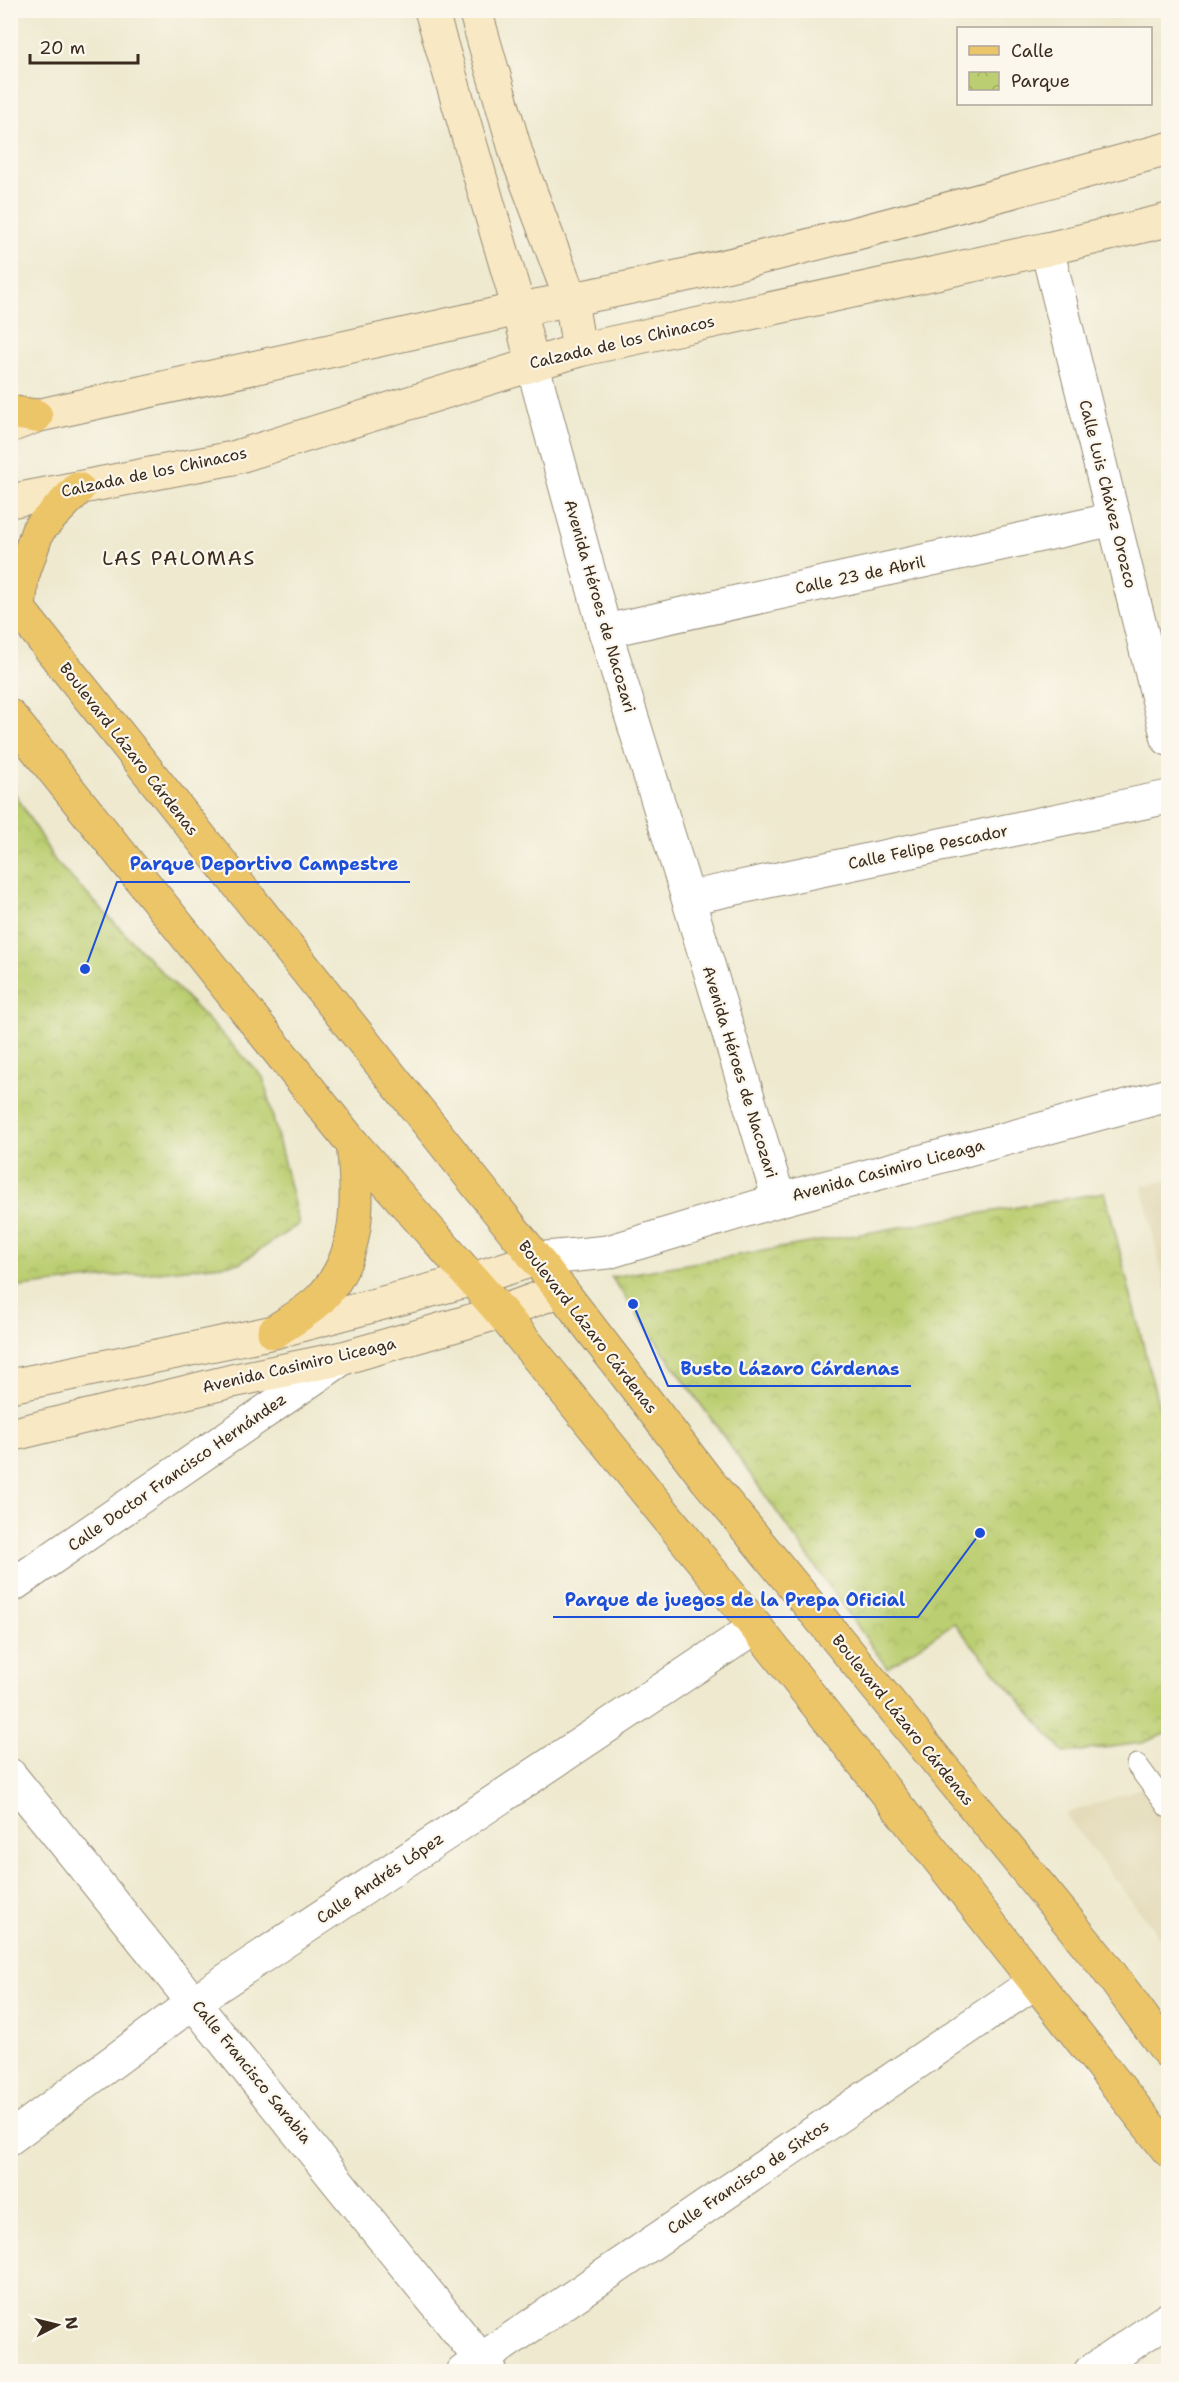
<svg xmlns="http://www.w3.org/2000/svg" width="1179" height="2382" font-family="'Shantell Sans',sans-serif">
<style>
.built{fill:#e4dbba}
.park{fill:url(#park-crowns);stroke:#7b7c48;stroke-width:1.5}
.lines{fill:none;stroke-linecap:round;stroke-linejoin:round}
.service-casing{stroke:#948a76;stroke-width:23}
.minor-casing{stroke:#948a76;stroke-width:35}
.tertiary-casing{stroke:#948a76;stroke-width:35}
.secondary-casing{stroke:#948a76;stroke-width:35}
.primary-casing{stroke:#948a76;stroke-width:35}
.service{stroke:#fff;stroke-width:21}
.minor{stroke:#fff;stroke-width:33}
.tertiary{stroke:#fff;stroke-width:33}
.secondary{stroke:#f8e8c3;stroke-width:33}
.primary{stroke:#edc569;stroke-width:33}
.labels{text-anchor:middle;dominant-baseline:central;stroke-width:4.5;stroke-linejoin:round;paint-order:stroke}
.street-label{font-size:16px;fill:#3b2a1e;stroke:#fbf7ec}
.quarter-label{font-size:20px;letter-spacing:1.5px;fill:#3b2a1e;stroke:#fbf7ec}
.leader{fill:none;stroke:#1d4ed8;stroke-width:2}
.callout-dot{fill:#1d4ed8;stroke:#fbf7ec;stroke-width:2}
.callout-label{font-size:18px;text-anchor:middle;font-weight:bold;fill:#1d4ed8;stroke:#fbf7ec;stroke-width:4.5;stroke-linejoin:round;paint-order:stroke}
</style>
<defs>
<pattern id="park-crowns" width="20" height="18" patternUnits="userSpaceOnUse" patternTransform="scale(1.5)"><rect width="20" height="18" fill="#bbce71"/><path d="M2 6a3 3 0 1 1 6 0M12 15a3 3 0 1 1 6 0" fill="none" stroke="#a2b161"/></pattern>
</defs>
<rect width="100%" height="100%" fill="#fbf7ec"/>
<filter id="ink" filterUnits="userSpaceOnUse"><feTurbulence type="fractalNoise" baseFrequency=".0167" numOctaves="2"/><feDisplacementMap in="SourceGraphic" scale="12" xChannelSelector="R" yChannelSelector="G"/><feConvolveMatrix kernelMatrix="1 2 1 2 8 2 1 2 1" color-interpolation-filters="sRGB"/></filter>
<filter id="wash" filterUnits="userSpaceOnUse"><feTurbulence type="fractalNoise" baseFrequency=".008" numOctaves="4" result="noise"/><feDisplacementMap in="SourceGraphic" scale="24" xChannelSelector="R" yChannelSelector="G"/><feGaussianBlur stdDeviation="1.35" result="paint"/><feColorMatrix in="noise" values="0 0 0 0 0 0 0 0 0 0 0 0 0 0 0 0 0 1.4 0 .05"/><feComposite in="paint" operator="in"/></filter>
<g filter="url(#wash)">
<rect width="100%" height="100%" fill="#eee9cf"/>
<g class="built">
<polygon points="1168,1180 1168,1300 1142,1186"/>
<polygon points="1168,1779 1168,1949 1065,1814"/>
</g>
<g class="park">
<polygon points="10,785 55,861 263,1077 299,1224 240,1263 11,1288"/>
<polygon points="1105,1192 1168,1444 1168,1733 1142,1743 1064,1753 954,1623 887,1668 611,1277"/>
</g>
</g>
<g filter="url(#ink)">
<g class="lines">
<g class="service-casing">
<polyline id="service" points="1137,1765 1168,1807"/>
</g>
<g class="minor-casing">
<g id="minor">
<polyline points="1047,249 1168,739"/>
<polyline points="532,363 605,631 688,898 779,1200"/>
<polyline points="605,631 1114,519"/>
<polyline points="688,898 1168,797"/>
<polyline points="536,1259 608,1252 779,1200 1168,1095"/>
<polyline points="10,1587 343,1358"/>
<polyline points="10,2138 195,2001 756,1627"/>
<polyline points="463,2372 1035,1982"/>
<polyline points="1090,2372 1168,2319"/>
</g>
</g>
<g class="tertiary-casing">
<polyline id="tertiary" points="10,1775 491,2372"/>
</g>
<g class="secondary-casing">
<g id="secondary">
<polyline points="431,10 519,309 532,363"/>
<polyline points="475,10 517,156 571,300 579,350"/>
<path d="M10,426L36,416L519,309C739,270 953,207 1168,149"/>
<polyline points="10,501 233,458 579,350 1047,249 1168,220"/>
<polyline points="10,1386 274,1332 473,1279 536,1259"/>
<polyline points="10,1435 232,1381 343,1358 501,1312 561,1290"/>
</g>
</g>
<g class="primary-casing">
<g id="primary">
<polyline points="10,412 36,416"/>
<polyline points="10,598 561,1290 707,1480 1104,1965 1168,2052"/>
<polyline points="19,609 22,577 38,530 78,489"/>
<polyline points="10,716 353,1144 501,1312 756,1627 1168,2150"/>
<path d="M274,1332C288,1322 307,1312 319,1300C361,1259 359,1198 353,1144"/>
</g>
</g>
<use href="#service" class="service"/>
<use href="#minor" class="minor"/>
<use href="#tertiary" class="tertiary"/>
<use href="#secondary" class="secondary"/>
<use href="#primary" class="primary"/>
</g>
</g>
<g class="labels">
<g class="street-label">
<text transform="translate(622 342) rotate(-13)">Calzada de los Chinacos</text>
<text transform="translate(154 472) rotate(-12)">Calzada de los Chinacos</text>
<text transform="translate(1108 494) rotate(76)">Calle Luis Chávez Orozco</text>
<text transform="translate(860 575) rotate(-12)">Calle 23 de Abril</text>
<text transform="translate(600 606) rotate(74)">Avenida Héroes de Nacozari</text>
<text transform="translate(129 749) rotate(52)">Boulevard Lázaro Cárdenas</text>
<text transform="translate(928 847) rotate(-12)">Calle Felipe Pescador</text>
<text transform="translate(740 1072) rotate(73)">Avenida Héroes de Nacozari</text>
<text transform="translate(888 1170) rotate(-15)">Avenida Casimiro Liceaga</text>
<text transform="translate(588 1327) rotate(52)">Boulevard Lázaro Cárdenas</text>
<text transform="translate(299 1365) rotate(-13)">Avenida Casimiro Liceaga</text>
<text transform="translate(177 1472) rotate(-35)">Calle Doctor Francisco Hernández</text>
<text transform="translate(903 1720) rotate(51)">Boulevard Lázaro Cárdenas</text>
<text transform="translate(380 1878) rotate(-34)">Calle Andrés López</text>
<text transform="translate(252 2072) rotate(51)">Calle Francisco Sarabia</text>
<text transform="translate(748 2177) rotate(-34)">Calle Francisco de Sixtos</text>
</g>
<g class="quarter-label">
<text x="179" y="558">LAS PALOMAS</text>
</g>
</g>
<path class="leader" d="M85 969L117 882H410M633 1304L668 1386H911M980 1533L918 1617H553"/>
<g class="callout-dot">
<circle cx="85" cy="969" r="6"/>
<circle cx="633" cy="1304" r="6"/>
<circle cx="980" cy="1533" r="6"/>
</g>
<g class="callout-label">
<text x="264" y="870">Parque Deportivo Campestre</text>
<text x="790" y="1375">Busto Lázaro Cárdenas</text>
<text x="735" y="1606">Parque de juegos de la Prepa Oficial</text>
</g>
<rect width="1179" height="2382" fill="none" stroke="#fbf7ec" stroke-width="36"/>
<rect x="957" y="27" width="195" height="78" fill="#fbf7ec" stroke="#aea59a" stroke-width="1.5"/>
<rect x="969" y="46" width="30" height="9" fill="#edc569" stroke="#aea59a" stroke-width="1.5"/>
<text x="1011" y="57" font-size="18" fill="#3b2a1e">Calle</text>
<rect x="969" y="72" width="30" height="18" fill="url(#park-crowns)" stroke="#aea59a" stroke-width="1.5"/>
<text x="1011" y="87" font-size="18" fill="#3b2a1e">Parque</text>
<g transform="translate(57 2325) rotate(83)" stroke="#fbf7ec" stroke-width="4.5" paint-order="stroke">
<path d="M0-4.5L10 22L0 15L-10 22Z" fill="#3b2a1e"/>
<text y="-9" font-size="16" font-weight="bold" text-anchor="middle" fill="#3b2a1e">N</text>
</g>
<path d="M30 54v9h108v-9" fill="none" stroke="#3b2a1e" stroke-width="3"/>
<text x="39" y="54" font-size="18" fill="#3b2a1e" stroke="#fbf7ec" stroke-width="4.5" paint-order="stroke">20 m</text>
</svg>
